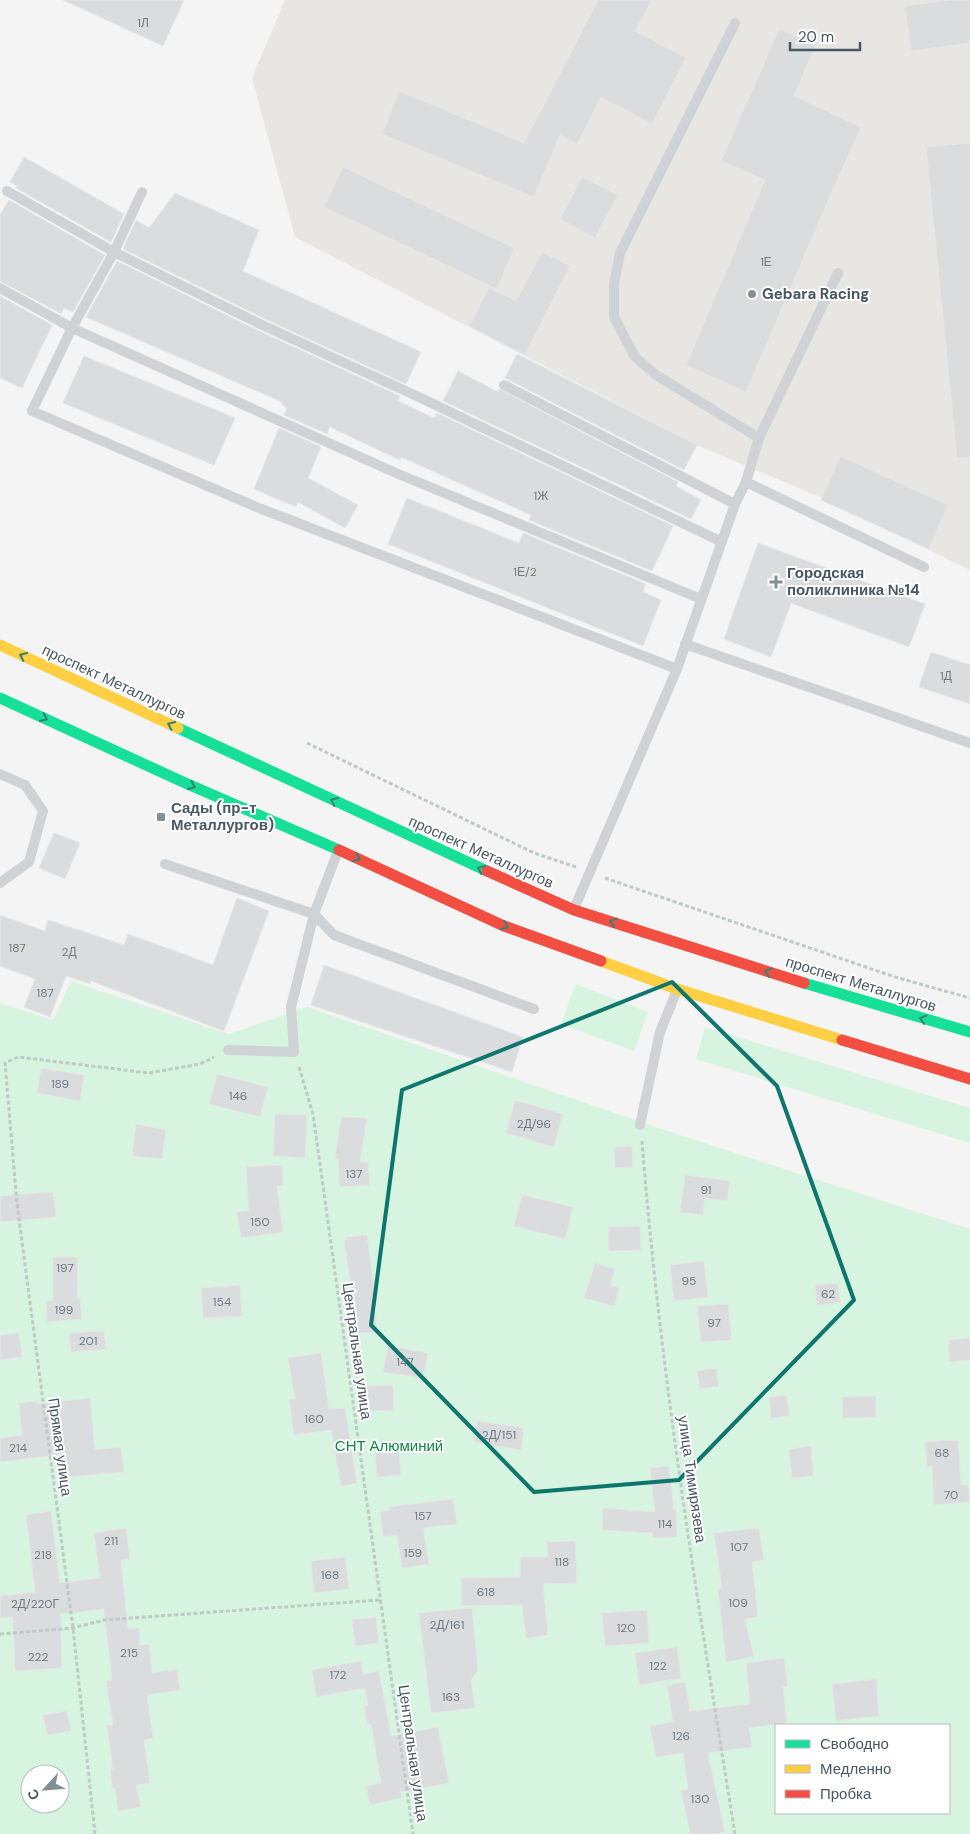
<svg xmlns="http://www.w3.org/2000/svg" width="970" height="1834" font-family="'DM Sans',sans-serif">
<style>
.commercial{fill:#e8e6e3}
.green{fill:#d7f4e1;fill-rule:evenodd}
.building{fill:#dbdcde;stroke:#e5e6e6}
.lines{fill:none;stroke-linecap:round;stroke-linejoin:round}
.path{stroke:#bdcac5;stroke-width:3;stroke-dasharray:4 2.5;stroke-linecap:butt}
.lane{stroke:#cfd3d5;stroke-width:10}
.fast{stroke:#16e098;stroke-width:11}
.slow{stroke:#ffcf43;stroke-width:11}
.jam{stroke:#f24e42;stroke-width:11}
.oneway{stroke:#398072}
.marked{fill:none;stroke:#0f766e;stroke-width:4;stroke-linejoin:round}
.poi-dot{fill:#848e95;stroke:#fff;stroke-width:2}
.labels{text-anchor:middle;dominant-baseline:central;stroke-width:4;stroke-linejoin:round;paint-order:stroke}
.number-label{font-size:12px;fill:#6e7a82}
.poi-label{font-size:15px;font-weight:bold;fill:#485762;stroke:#fff;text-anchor:start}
.street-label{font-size:15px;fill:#485762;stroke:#fff}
.park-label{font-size:15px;fill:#118647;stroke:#fff}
</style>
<rect width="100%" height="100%" fill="#f4f4f4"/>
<polygon class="commercial" points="285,0 970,0 970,570 815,495 697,445 295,237 252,78"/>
<g class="green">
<path d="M71,981L229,1034L307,1007L664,1130L970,1229V1834H0V1003L53,1020ZM776,1725H949V1813H776ZM30,1774H60V1804H30Z"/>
<polygon points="576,984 648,1012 634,1051 561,1024"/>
<polygon points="705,1027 970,1108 970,1143 696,1059"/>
</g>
<g class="building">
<polygon points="63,0 184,0 163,46"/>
<polygon points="598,0 652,0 635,31 686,58 652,124 601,97 577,144 560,135 534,197 382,134 399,91 524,143"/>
<polygon points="949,0 970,0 970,43 911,51 905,6"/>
<polygon points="779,29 816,45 794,96 861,127 831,194 746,392 686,365 765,180 721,161"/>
<polygon points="970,143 970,458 957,458 926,147"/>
<polygon points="24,157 124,214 111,242 16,188 17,186 10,182"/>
<polygon points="343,167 514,248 497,289 324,207"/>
<polygon points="582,177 618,195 595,238 560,219"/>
<polygon points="175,193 259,230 243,271 421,352 406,384 263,318 123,249 136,220 149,228"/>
<polygon points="9,200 105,255 73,312 64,308 61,314 58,312 0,281 0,215"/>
<polygon points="542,252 570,266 525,355 469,326 489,288 516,301"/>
<polygon points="117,261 257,330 400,396 398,401 434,418 437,413 673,526 652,571 529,520 531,515 401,457 400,460 330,427 327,434 284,415 287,408 281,404 282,402 86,317"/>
<polygon points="0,296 52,325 22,388 0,378"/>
<polygon points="517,354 697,445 684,470 505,378"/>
<polygon points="84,356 235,418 214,465 63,403"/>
<polygon points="458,371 498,392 499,389 678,482 676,486 701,500 691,519 443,401"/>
<polygon points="279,428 321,447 308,478 358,505 345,528 298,502 296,507 254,489"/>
<polygon points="840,456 948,505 929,549 821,500"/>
<polygon points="407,498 519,543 523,533 646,584 643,592 661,600 643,646 388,544"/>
<polygon points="758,543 925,604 909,647 791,603 771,657 724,639"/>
<polygon points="931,652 970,665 970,704 919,687"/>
<polygon points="54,833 80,843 65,879 39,868"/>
<polygon points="237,898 269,911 224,1031 91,981 90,984 66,976 50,1017 24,1007 35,979 0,966 0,915 45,931 48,920 124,945 128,934 213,965"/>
<polygon points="324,965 523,1037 512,1072 311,1005"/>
<polygon points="41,1068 84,1075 80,1101 37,1093"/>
<polygon points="217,1074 268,1087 260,1117 209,1104"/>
<polygon points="515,1100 563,1114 554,1147 506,1133"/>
<polygon points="275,1114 307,1115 305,1158 273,1156"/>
<polygon points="341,1117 367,1118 360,1162 368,1162 370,1185 340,1187 338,1159 335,1159"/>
<polygon points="136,1124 166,1130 162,1159 132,1156"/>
<polygon points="632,1146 633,1167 615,1168 614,1147"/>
<polygon points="282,1165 283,1185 277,1186 283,1232 241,1238 237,1212 249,1211 246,1167"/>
<polygon points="685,1175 730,1181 727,1201 705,1198 703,1215 680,1212"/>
<polygon points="53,1192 56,1217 0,1222 0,1196"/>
<polygon points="522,1195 573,1207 565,1239 514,1226"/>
<polygon points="640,1226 641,1250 609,1251 608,1227"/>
<polygon points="367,1235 374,1287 377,1332 358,1333 344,1240 347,1240 347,1237"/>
<polygon points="53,1257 78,1257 77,1299 80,1298 82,1319 47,1322 46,1301 53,1300"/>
<polygon points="704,1261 708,1297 674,1301 670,1265"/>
<polygon points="595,1263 615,1269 610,1285 619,1288 614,1306 584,1298"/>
<polygon points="838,1283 840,1303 817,1305 815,1285"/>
<polygon points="240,1285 242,1316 203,1318 201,1288"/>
<polygon points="728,1304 732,1340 701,1342 697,1306"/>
<polygon points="104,1331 106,1349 71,1352 69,1333"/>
<polygon points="19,1333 22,1357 0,1360 0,1335"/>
<polygon points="970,1338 970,1360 950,1362 948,1340"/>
<polygon points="388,1346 428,1353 423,1378 383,1372"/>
<polygon points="321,1353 329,1409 345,1408 357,1483 341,1486 331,1430 294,1435 289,1400 295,1399 288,1358"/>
<polygon points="716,1368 719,1386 700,1389 697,1371"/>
<polygon points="393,1385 394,1410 367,1411 366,1386"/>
<polygon points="787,1395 789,1416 771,1418 769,1397"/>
<polygon points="876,1396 876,1417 843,1418 842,1397"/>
<polygon points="90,1398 95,1450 121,1447 124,1472 68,1477 66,1454 0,1462 0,1438 22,1435 19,1403 37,1401 37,1404"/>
<polygon points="477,1421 524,1428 521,1450 474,1442"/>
<polygon points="958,1440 961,1485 968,1485 970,1502 934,1505 932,1466 927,1467 925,1442"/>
<polygon points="811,1446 813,1476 792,1478 789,1449"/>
<polygon points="399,1451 401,1475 377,1477 375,1453"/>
<polygon points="669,1466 674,1510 676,1510 677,1537 653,1538 652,1533 602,1530 603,1508 655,1512 650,1468"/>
<polygon points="453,1499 457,1524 423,1528 429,1564 402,1568 397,1535 383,1537 380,1512 390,1510 389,1507"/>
<polygon points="51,1511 60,1583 100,1578 94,1533 126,1528 130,1559 121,1560 128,1629 139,1628 140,1645 149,1644 152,1673 177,1669 180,1690 147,1695 153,1738 144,1740 150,1783 136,1785 141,1807 118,1811 115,1788 112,1788 110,1770 113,1770 107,1725 113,1725 106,1681 112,1680 104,1609 60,1614 62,1668 15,1671 13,1617 0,1618 0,1596 35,1592 26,1515"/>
<polygon points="759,1528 764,1560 752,1562 758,1617 745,1619 754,1657 726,1662 718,1589 722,1588 714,1533"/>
<polygon points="575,1541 577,1583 543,1584 548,1635 526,1638 522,1605 462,1606 461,1578 520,1577 520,1557 548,1557 547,1542"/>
<polygon points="345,1557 349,1589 314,1593 311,1561"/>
<polygon points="472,1608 478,1671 471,1680 475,1708 431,1713 419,1613"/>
<polygon points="647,1610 649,1643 605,1646 602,1613"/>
<polygon points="376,1617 379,1643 355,1646 352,1620"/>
<polygon points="677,1647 681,1678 639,1685 635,1653"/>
<polygon points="784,1658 788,1687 783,1687 787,1723 749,1728 752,1747 708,1753 725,1832 714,1834 690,1834 681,1790 688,1789 683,1753 656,1757 650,1726 673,1722 667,1685 685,1682 690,1711 750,1704 746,1663"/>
<polygon points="361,1661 363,1674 379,1671 391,1736 438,1727 449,1783 400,1792 402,1798 370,1805 366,1786 381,1783 371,1724 367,1724 364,1706 368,1705 365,1688 316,1697 312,1670"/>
<polygon points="876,1679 879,1716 836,1721 832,1684"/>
<polygon points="67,1711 71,1731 47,1735 43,1715"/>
</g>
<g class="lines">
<g class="path">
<polyline points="307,743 534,853 576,867"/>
<polyline points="605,878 895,977 970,998"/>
<polyline points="299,1067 313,1114 413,1834"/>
<path d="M642,1141C660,1373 698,1604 735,1834"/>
<polyline points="0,1634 73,1628 104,1620 380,1600"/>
<polyline points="95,1834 73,1628 17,1204 5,1063 18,1057 149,1073 200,1064 214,1057"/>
</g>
<g class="lane">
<polyline points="7,191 114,252 260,324 423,399 722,542"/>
<polyline points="142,192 114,252 72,328 32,411 259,508 677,669"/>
<polyline points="0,288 72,328 396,473 701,599"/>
<polyline points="504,385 735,504"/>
<polyline points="759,438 838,273"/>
<polyline points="746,482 924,567"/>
<polyline points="685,644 970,743"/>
<polyline points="0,774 25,785 43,811 29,862 0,883"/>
<polyline points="165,864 314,914 334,935 534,1009"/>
<polyline points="574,909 677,669 735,504 746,482 759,438 656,375 635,357 614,317 614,284 620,253 735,23"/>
<polyline points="228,1050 294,1052 291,1007 314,914 338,851"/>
<polyline points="640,1125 660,1032 677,990"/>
</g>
<g class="fast">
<polyline points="0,698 183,782 339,850"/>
<polyline points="178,728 487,871"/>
<polyline points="804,983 970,1032"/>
</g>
<g class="slow">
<polyline points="0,645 178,728"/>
<polyline points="601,961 677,989 842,1040"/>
</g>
<g class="jam">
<polyline points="339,850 504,926 601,961"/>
<polyline points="487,871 574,910 804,983"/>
<polyline points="842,1040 970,1079"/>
</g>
</g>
<defs><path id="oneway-chevron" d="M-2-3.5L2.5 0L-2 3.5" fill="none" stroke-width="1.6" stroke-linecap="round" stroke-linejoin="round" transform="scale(1.25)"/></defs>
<g class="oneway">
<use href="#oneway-chevron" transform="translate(23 656) rotate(-155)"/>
<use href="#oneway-chevron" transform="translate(44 718) rotate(25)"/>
<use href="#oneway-chevron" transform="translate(171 725) rotate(-155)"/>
<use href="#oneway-chevron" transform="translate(192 786) rotate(24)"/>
<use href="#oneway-chevron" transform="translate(334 801) rotate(-155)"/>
<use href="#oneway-chevron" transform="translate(357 858) rotate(25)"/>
<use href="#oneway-chevron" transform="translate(481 869) rotate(-155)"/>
<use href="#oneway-chevron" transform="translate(613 922) rotate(-162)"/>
<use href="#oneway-chevron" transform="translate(505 926) rotate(22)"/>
<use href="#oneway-chevron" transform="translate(768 972) rotate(-162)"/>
<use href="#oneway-chevron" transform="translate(923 1019) rotate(-164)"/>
</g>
<path class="marked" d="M672,982L777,1086L854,1300L679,1480L534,1492L371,1325L402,1090Z"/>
<g class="poi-dot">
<circle cx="752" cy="294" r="5"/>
<path d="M773.5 574.5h5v5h5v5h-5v5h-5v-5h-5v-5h5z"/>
<rect x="156" y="812" width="10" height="10" rx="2.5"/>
</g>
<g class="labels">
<g class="number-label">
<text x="143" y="23">1Л</text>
<text x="766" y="262">1Е</text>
<text x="541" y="496">1Ж</text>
<text x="525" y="572">1Е/2</text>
<text x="946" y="676">1Д</text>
<text x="17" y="948">187</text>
<text x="69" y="952">2Д</text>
<text x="45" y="993">187</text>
<text x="60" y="1084">189</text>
<text x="238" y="1096">146</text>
<text x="534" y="1124">2Д/96</text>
<text x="354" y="1174">137</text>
<text x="706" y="1190">91</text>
<text x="260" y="1222">150</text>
<text x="65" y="1268">197</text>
<text x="689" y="1281">95</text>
<text x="828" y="1294">62</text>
<text x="222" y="1302">154</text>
<text x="64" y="1310">199</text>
<text x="714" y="1323">97</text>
<text x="88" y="1341">201</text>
<text x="405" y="1362">147</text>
<text x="314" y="1419">160</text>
<text x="499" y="1435">2Д/151</text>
<text x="18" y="1448">214</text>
<text x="942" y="1453">68</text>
<text x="951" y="1495">70</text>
<text x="423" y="1516">157</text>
<text x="665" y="1524">114</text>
<text x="111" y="1541">211</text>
<text x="739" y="1547">107</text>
<text x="413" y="1553">159</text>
<text x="43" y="1555">218</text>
<text x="562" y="1562">118</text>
<text x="330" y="1575">168</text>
<text x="486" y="1592">618</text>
<text x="738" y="1603">109</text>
<text x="35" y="1604">2Д/220Г</text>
<text x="447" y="1625">2Д/161</text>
<text x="626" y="1628">120</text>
<text x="129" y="1653">215</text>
<text x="38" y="1657">222</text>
<text x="658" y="1666">122</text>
<text x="338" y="1675">172</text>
<text x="451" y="1697">163</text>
<text x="681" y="1736">126</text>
<text x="700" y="1799">130</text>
</g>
<g class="poi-label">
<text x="762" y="294">Gebara Racing</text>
<text x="787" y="573">Городская<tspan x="787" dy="17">поликлиника №14</tspan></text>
<text x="171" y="808">Сады (пр-т<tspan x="171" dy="17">Металлургов)</tspan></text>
</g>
<g class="street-label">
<text transform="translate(114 682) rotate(25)">проспект Металлургов</text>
<text transform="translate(481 852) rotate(24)">проспект Металлургов</text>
<text transform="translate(861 984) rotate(17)">проспект Металлургов</text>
<text transform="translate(357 1351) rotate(82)">Центральная улица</text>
<text transform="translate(60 1447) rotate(82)">Прямая улица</text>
<text transform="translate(692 1479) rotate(82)">улица Тимирязева</text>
<text transform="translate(413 1753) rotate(82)">Центральная улица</text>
</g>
<g class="park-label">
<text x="389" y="1446">СНТ Алюминий</text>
</g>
</g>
<rect x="775" y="1724" width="175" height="90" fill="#ffffff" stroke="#b6bcc0"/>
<rect x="785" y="1740" width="25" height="8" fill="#16e098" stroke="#b6bcc0"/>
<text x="820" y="1749" font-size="15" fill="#485762">Свободно</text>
<rect x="785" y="1765" width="25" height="8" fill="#ffcf43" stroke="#b6bcc0"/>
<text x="820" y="1774" font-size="15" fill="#485762">Медленно</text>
<rect x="785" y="1790" width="25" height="8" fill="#f24e42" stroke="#b6bcc0"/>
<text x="820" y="1799" font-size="15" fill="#485762">Пробка</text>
<g transform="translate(45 1789) rotate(244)"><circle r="24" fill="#ffffff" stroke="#b6bcc0"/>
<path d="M0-4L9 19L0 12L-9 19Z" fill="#848e95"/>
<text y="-8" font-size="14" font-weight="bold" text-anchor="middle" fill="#485762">С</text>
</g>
<path d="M790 42v8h70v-8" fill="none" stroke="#485762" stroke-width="2.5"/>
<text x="798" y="42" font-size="15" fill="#485762" stroke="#ffffff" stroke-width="4" paint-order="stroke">20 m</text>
</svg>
